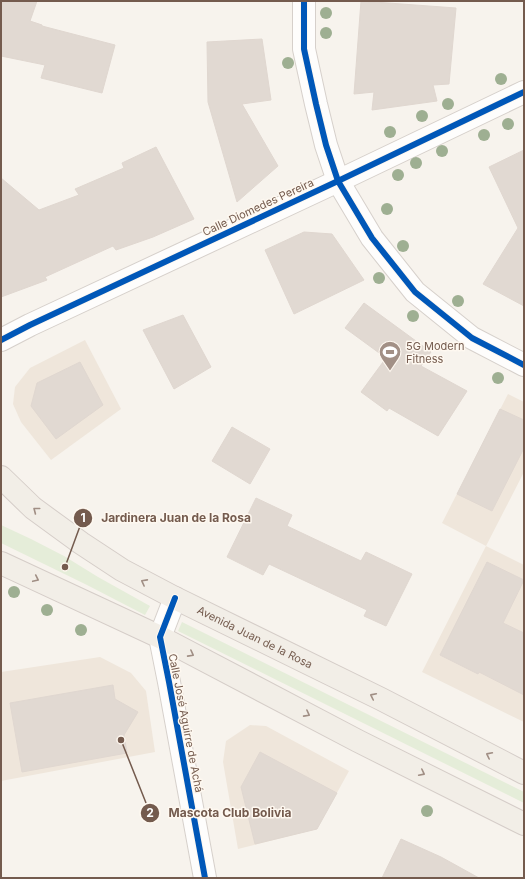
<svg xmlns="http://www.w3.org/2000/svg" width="525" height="879" font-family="Inter,sans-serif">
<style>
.residential{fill:#efe6db}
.green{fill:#e5edd9}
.building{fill:#e1d9d2;stroke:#e0d7d0}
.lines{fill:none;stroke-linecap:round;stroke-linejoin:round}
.minor-casing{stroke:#d6d0cb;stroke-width:24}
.major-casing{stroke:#d5cdc8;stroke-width:24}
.minor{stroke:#fefdfc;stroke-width:22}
.major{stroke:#f2eee7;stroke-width:22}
.cycleway-casing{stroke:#fef8f0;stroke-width:8}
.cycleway{stroke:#0057b8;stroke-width:6}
.tree{fill:#9eaf92}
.oneway{stroke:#a08e84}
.labels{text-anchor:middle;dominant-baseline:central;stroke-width:3;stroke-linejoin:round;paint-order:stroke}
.street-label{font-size:11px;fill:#745b4e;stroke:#fef8f0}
.poi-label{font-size:11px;fill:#745b4e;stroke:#fef8f0;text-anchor:start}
.leader{fill:none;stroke:#745b4e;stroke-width:1.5}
.callout-dot{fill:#745b4e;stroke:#fef8f0;stroke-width:1.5}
.mark-label{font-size:12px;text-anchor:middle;font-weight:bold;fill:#fff}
.callout-label{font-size:12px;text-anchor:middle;font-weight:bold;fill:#745b4e;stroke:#fef8f0;stroke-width:3;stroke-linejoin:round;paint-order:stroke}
</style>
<rect width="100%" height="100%" fill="#f7f3ed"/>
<g class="residential">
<polygon points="85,340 121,409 51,460 21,422 13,404 15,387 30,368"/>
<polygon points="508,394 524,402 524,472 486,546 524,565 524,722 422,672 486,546 442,523"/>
<polygon points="100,657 131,673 146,691 155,752 1,781 1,672"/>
<polygon points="250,725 266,726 349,771 317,829 238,849 223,762 226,741"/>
</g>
<g class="green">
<polygon points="1,525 31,539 64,556 98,577 150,606 145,615 87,585 1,543"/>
<polygon points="182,622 524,792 524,803 178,631"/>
</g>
<g class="building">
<polygon points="1,1 37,1 30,21 42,25 42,26 115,45 102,93 41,78 45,65 1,56"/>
<polygon points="361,1 456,8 449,84 433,85 437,101 372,110 374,92 354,94"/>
<polygon points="262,39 271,100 242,104 278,166 237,202 208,102 207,42"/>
<polygon points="156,147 194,219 153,237 116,250 113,246 45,277 47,280 1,297 1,178 39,210 79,195 75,189 124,168 122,163"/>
<polygon points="524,150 524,306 483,284 518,228 489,167"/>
<polygon points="304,232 332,234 364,280 294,314 265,250"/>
<polygon points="364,303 431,352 421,366 467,391 438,436 389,408 387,411 361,392 386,358 345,328"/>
<polygon points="183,315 211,367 174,389 143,330"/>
<polygon points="80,362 103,405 56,439 31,406 37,383"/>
<polygon points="500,409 524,420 524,448 492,511 457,494"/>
<polygon points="232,427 270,449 250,484 212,461"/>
<polygon points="256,498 292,515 287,526 361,561 366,552 412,574 386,626 364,616 367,610 269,564 263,575 227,557"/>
<polygon points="487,562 524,580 503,623 524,633 524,695 479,672 478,674 440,655"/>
<polygon points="113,685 115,699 138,712 124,735 127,753 22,772 10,703"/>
<polygon points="260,752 337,793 317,829 255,844 241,787"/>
<polygon points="401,839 441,857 479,878 382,878"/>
</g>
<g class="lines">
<g class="minor-casing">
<g id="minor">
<polyline points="304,1 304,49 316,104 326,145 338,181 372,238 415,292 472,338 524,365"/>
<polyline points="1,340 30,325 338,181 524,92"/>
<polyline points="175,598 160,637 169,682 205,878"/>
</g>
</g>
<g class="major-casing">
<g id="major">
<path id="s1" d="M1,477L33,508L81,543L122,570L175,598L381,699L524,773"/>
<polyline points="1,563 160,637 358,741 524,824"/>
</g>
</g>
<use href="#minor" class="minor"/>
<use href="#major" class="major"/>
<g class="cycleway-casing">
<g id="cycleway">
<polyline points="304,1 304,49 316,104 326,145 338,181 372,238 415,292 472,338 524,365"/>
<polyline points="1,340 30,325 338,181 524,92"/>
<polyline points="175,598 160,637 169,682 205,878"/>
</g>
</g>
<use href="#cycleway" class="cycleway"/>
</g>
<g class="tree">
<circle cx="326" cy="13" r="6"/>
<circle cx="326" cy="33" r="6"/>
<circle cx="288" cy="63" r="6"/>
<circle cx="501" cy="79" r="6"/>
<circle cx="448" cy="104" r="6"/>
<circle cx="422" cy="116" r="6"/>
<circle cx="508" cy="124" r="6"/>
<circle cx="390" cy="132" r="6"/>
<circle cx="484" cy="135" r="6"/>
<circle cx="442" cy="151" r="6"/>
<circle cx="416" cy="163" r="6"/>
<circle cx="398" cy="175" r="6"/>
<circle cx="387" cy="209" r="6"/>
<circle cx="403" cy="246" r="6"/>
<circle cx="379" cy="278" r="6"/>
<circle cx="458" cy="301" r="6"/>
<circle cx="413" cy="316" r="6"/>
<circle cx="498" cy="378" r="6"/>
<circle cx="14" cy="592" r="6"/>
<circle cx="47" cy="610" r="6"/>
<circle cx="81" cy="630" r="6"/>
<circle cx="427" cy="811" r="6"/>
</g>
<defs><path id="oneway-chevron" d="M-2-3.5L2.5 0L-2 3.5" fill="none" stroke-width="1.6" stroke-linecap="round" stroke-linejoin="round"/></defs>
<g class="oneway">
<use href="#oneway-chevron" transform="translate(36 510) rotate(-142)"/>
<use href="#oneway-chevron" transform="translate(36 579) rotate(25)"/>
<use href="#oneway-chevron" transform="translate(144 582) rotate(-152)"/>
<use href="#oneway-chevron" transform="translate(191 654) rotate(28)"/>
<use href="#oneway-chevron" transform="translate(373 696) rotate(-154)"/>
<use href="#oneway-chevron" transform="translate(307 714) rotate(28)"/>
<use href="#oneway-chevron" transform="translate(489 755) rotate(-153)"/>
<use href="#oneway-chevron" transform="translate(422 773) rotate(27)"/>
</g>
<defs>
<g id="stadium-pin" transform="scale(1.15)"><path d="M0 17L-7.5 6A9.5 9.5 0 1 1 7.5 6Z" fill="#a29086" stroke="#fef8f0"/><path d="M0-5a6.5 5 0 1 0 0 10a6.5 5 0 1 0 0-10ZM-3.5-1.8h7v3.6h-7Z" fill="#fff"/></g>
</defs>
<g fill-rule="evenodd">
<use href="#stadium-pin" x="390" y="352"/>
</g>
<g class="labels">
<g class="street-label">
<text transform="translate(258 207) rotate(-25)">Calle Diomedes Pereira</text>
<text stroke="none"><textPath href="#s1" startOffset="302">Avenida Juan de la Rosa</textPath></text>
<text transform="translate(186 723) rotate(79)">Calle José Aguirre de Achá</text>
</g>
<g class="poi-label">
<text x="406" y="346">5G Modern<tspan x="406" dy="13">Fitness</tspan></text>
</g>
</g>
<path class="leader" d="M65 567L83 518M121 740L150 813"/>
<g class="callout-dot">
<circle cx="65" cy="567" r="4"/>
<circle cx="121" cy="740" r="4"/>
<circle cx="83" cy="518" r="10"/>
<circle cx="150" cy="813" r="10"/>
</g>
<g class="mark-label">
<text x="83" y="522">1</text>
<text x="150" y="817">2</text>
</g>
<g class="callout-label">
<text x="176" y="522">Jardinera Juan de la Rosa</text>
<text x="230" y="817">Mascota Club Bolivia</text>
</g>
<rect width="525" height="879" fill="none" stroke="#745b4e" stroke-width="4"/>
</svg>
